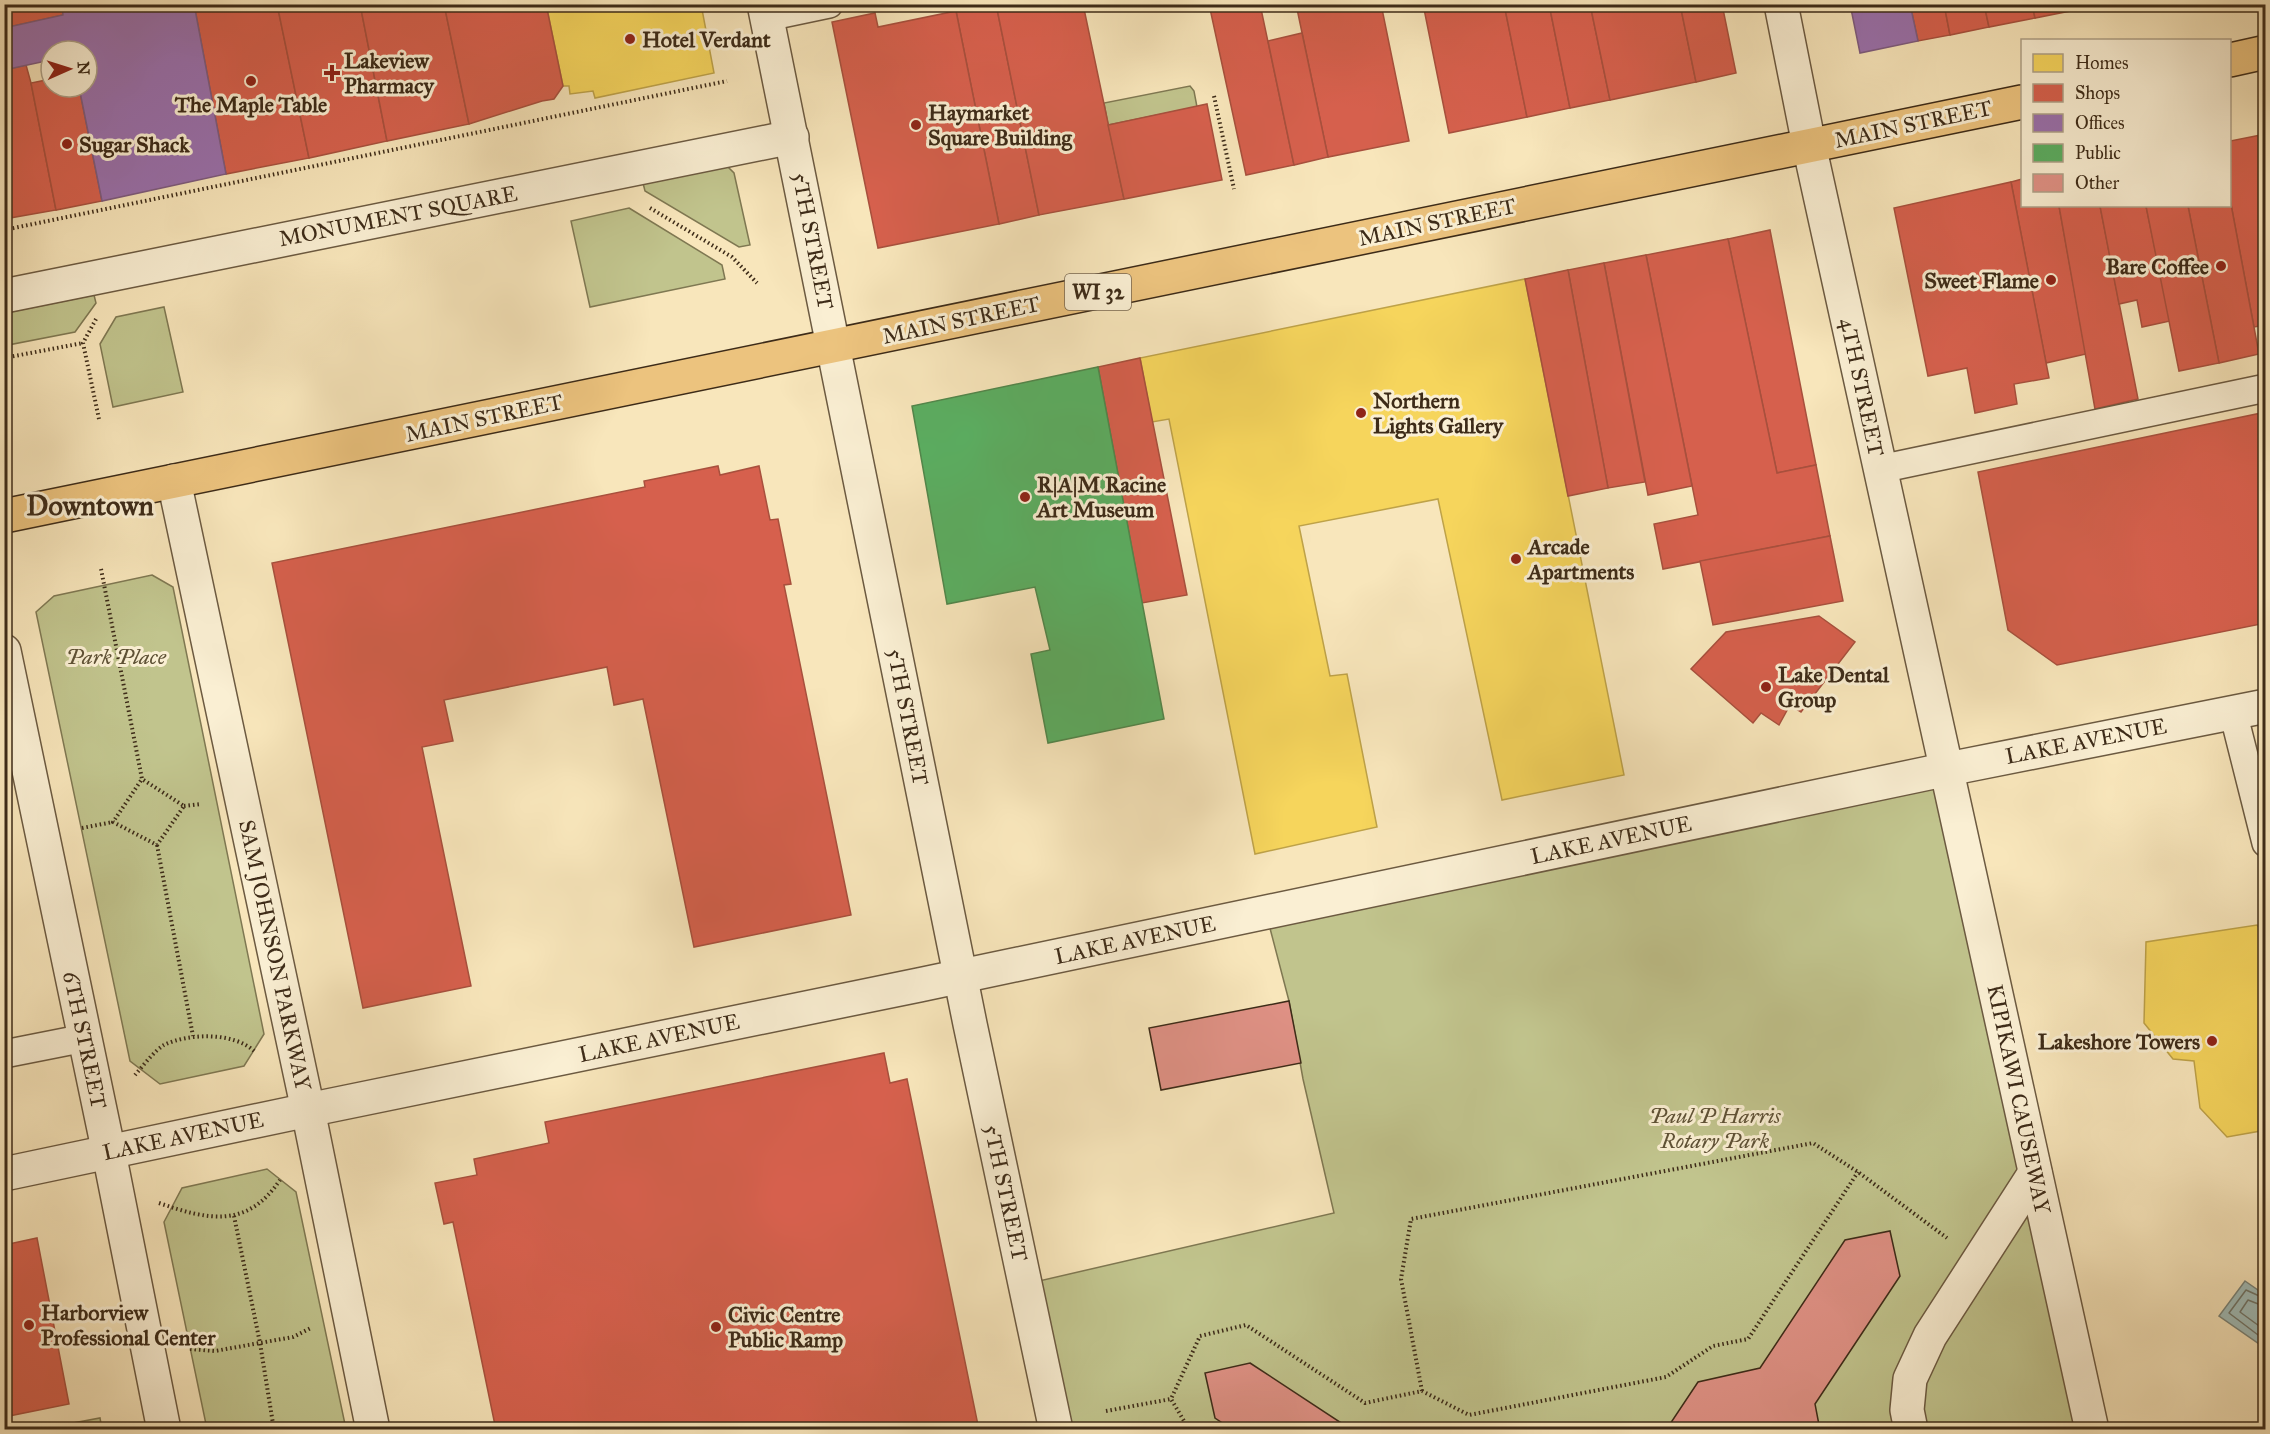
<svg xmlns="http://www.w3.org/2000/svg" width="2270" height="1434" font-family="'IM FELL Great Primer',serif">
<style>
.green{fill:#c1c48d;stroke:#7f7852;stroke-width:1.5}
.water{fill:#a0bdb9;stroke:#788379;stroke-width:1.5}
.homes{fill:#f6d55c;stroke:#bea248;stroke-width:1.5}
.shops{fill:#d6604d;stroke:#a8503d;stroke-width:1.5}
.offices{fill:#9970ab;stroke:#7d5b7f;stroke-width:1.5}
.public{fill:#5aae61;stroke:#51874b;stroke-width:1.5}
.lines{fill:none;stroke-linecap:round;stroke-linejoin:round}
.shore{stroke:#6e7468;stroke-width:1.5}
.building{fill:#df9185;stroke:#3d2b18;stroke-width:1.5}
.lane-casing{stroke:#6c5a41;stroke-width:30}
.street-casing{stroke:#6c5a41;stroke-width:36}
.primary-casing{stroke:#3d2b18;stroke-width:36}
.path{stroke:#3d2b18;stroke-width:4;stroke-dasharray:1.5 3;stroke-linecap:butt}
.lane{stroke:#faefd3;stroke-width:27}
.street{stroke:#faefd3;stroke-width:33}
.primary{stroke:#ecc37e;stroke-width:33}
.poi-dot{fill:#8f2418;stroke:#faefd3;stroke-width:2}
.labels{text-anchor:middle;dominant-baseline:central;stroke-width:6;stroke-linejoin:round;paint-order:stroke}
.shield{fill:#faefd3;stroke:#766650;stroke-width:1.5}
.shield-label{font-size:21px;font-weight:bold;fill:#3d2b18}
.poi-label{font-size:22px;font-weight:bold;fill:#3d2b18;stroke:#faefd3;text-anchor:start}
.street-label{font-size:22px;fill:#3d2b18;stroke:#faefd3}
.park-label{font-size:22px;font-style:italic;fill:#5e5135;stroke:#faefd3}
.district-label{font-size:28px;font-weight:bold;fill:#3d2b18;stroke:#faefd3}
</style>
<rect width="100%" height="100%" fill="#f8e6bb"/>
<filter id="stains"><feTurbulence type="fractalNoise" baseFrequency=".00333" numOctaves="4"/><feColorMatrix values="0 0 0 0 .2 0 0 0 0 .09 0 0 0 0 .02 0 0 0 .5 -.17"/></filter>
<radialGradient id="worn" r=".72"><stop offset=".6" stop-color="#630" stop-opacity="0"/><stop offset="1" stop-color="#630" stop-opacity=".3"/></radialGradient>
<g class="green">
<polygon points="1190,86 1194,91 1197,107 1108,125 1104,103"/>
<polygon points="722,167 728,167 734,173 750,245 739,247 645,191 643,183"/>
<polygon points="629,208 722,265 725,279 590,307 571,221"/>
<polygon points="94,295 96,303 75,332 8,345 5,329 5,313"/>
<polygon points="164,307 183,392 113,407 100,344 116,317"/>
<polygon points="152,575 173,587 264,1034 244,1066 160,1084 130,1061 36,612 54,596"/>
<polygon points="1948,769 2090,1429 1056,1429 1026,1284 1334,1213 1303,1079 1289,1001 1266,913"/>
<polygon points="267,1169 296,1192 346,1429 207,1429 164,1222 182,1188"/>
<polygon points="100,1418 102,1429 41,1429"/>
</g>
<polygon class="water" points="2245,1281 2265,1295 2265,1348 2219,1316"/>
<g class="homes">
<polygon points="546,4 701,4 714,73 595,98 593,91 570,94 569,86 563,86"/>
<polygon points="1525,279 1624,775 1502,800 1438,499 1299,526 1330,676 1347,674 1377,827 1255,854 1169,419 1152,422 1140,358"/>
<polygon points="2257,925 2266,937 2266,1130 2227,1137 2200,1108 2194,1061 2173,1059 2144,1023 2146,942"/>
</g>
<g class="shops">
<polygon points="4,4 62,4 63,15 4,28"/>
<polygon points="194,4 277,4 309,158 226,174"/>
<polygon points="277,4 360,4 387,141 309,158"/>
<polygon points="360,4 444,4 469,124 387,141"/>
<polygon points="444,4 546,4 563,86 554,99 542,101 469,124"/>
<polygon points="986,4 996,4 1039,215 999,224 956,11"/>
<polygon points="996,4 1083,4 1124,199 1039,215"/>
<polygon points="1209,4 1260,4 1294,165 1246,175"/>
<polygon points="1296,4 1381,4 1409,141 1328,157"/>
<polygon points="1423,4 1504,4 1527,117 1449,133"/>
<polygon points="1504,4 1549,4 1570,108 1527,117"/>
<polygon points="1549,4 1590,4 1610,100 1570,108"/>
<polygon points="1590,4 1680,4 1696,82 1610,100"/>
<polygon points="1680,4 1722,4 1736,73 1696,82"/>
<polygon points="1910,4 1944,4 1950,35 1918,41"/>
<polygon points="1944,4 1984,4 1989,27 1950,35"/>
<polygon points="1984,4 2032,4 2035,18 1989,27"/>
<polygon points="2032,4 2091,4 2091,7 2035,18"/>
<polygon points="956,11 999,224 878,248 832,22 875,13 878,27"/>
<polygon points="1302,33 1328,157 1294,165 1268,41"/>
<polygon points="26,65 31,83 56,210 4,219 4,70"/>
<polygon points="51,79 51,87 79,87 102,201 56,210 31,83"/>
<polygon points="1207,104 1222,180 1124,199 1108,125"/>
<polygon points="2266,134 2266,325 2254,327 2230,199 2230,141"/>
<polygon points="2022,179 2022,206 2059,206 2086,354 2046,363 2011,182"/>
<polygon points="2011,182 2049,378 2014,384 2017,404 1975,413 1967,368 1928,376 1894,208"/>
<polygon points="2230,199 2259,354 2219,363 2188,206 2230,206"/>
<polygon points="2059,206 2100,206 2138,399 2095,409"/>
<polygon points="2100,206 2146,206 2170,321 2142,327 2137,300 2119,304"/>
<polygon points="2146,206 2188,206 2219,363 2179,371"/>
<polygon points="1770,230 1816,465 1777,473 1728,239"/>
<polygon points="1728,239 1777,473 1816,465 1830,536 1663,569 1654,524 1698,515 1646,255"/>
<polygon points="1646,255 1692,486 1648,495 1604,263"/>
<polygon points="1604,263 1645,482 1608,488 1568,270"/>
<polygon points="1568,270 1608,488 1568,496 1525,279"/>
<polygon points="1140,358 1187,595 1142,603 1098,367"/>
<polygon points="2266,412 2266,623 2057,665 2008,630 1978,472"/>
<polygon points="718,466 720,475 759,466 770,520 778,519 791,584 784,585 851,915 694,947 643,699 614,705 607,667 444,700 453,741 422,747 471,986 363,1008 272,563 645,487 644,481"/>
<polygon points="1830,536 1843,601 1713,625 1700,561"/>
<polygon points="1819,616 1855,642 1801,712 1790,705 1779,725 1761,713 1753,723 1691,669 1726,632"/>
<polygon points="884,1053 890,1083 907,1079 979,1430 496,1430 453,1222 444,1224 435,1183 477,1175 474,1159 549,1143 545,1122"/>
<polygon points="37,1238 69,1404 4,1417 4,1245"/>
</g>
<g class="offices">
<polygon points="62,4 194,4 226,174 102,201 79,87 87,87 87,51 51,51 51,60 4,70 4,28 63,15"/>
<polygon points="1850,4 1910,4 1918,41 1860,53"/>
</g>
<g class="public">
<polygon points="1098,367 1164,719 1048,743 1031,654 1050,650 1035,587 947,604 912,406"/>
<polygon points="4,947 11,978 4,980"/>
</g>
<g class="lines">
<g class="shore">
<polyline points="2266,1299 2246,1290 2229,1313 2266,1341"/>
<polyline points="2266,1307 2248,1300 2240,1312 2266,1331"/>
</g>
</g>
<g class="building">
<polygon points="1289,1001 1301,1063 1161,1090 1149,1028"/>
<polygon points="1890,1231 1900,1276 1815,1404 1820,1430 1666,1430 1698,1382 1760,1368 1845,1240"/>
<polygon points="1250,1363 1352,1430 1233,1430 1215,1418 1205,1373"/>
</g>
<g class="lines">
<g class="lane-casing">
<g id="lane">
<polyline points="767,17 829,4"/>
<polyline points="1880,469 2266,388"/>
<polyline points="2233,712 2266,843"/>
<polyline points="4,1054 85,1038"/>
</g>
</g>
<g class="street-casing">
<g id="street">
<polyline points="764,4 970,1024 1056,1430"/>
<polyline points="1781,4 1809,145 2092,1430"/>
<polyline points="4,296 792,137"/>
<polyline points="174,481 308,1110 373,1430"/>
<polyline points="4,651 109,1153 164,1430"/>
<polyline points="4,1174 308,1110 919,985 1948,769 2266,706"/>
<polyline points="1911,1430 1907,1410 1910,1379 1930,1336 2035,1173"/>
</g>
</g>
<g class="primary-casing">
<g id="primary">
<polyline points="2230,60 2266,52"/>
<polyline points="4,516 2022,102"/>
</g>
</g>
<g class="path">
<polyline points="1214,96 1234,189"/>
<polyline points="650,208 732,257 757,283"/>
<polyline points="4,230 727,81"/>
<polyline points="96,319 83,343 99,419"/>
<polyline points="4,358 83,343"/>
<polyline points="101,569 142,779 113,822 157,845 184,806 142,779"/>
<polyline points="184,806 201,804"/>
<polyline points="82,828 113,822"/>
<polyline points="157,845 193,1036"/>
<path d="M135,1075C143,1066 154,1051 164,1045C188,1033 234,1032 254,1051"/>
<path d="M159,1203C208,1220 247,1229 280,1180"/>
<polyline points="234,1216 260,1343 274,1430"/>
<polyline points="190,1349 215,1351 293,1337 311,1328"/>
<polyline points="1422,1391 1401,1279 1411,1219 1813,1143 1858,1172 1947,1238"/>
<polyline points="1106,1411 1171,1399"/>
<polyline points="1193,1430 1187,1426 1171,1399 1200,1336 1246,1325 1365,1403 1422,1391 1469,1415 1666,1377 1713,1346 1748,1339 1858,1172"/>
<polyline points="2263,1430 2266,1429"/>
</g>
<use href="#lane" class="lane"/>
<use href="#street" class="street"/>
<use href="#primary" class="primary"/>
</g>
<g class="poi-dot">
<circle cx="630" cy="39" r="6"/>
<path d="M329 64h6v6h6v6h-6v6h-6v-6h-6v-6h6z"/>
<circle cx="251" cy="81" r="6"/>
<circle cx="916" cy="125" r="6"/>
<circle cx="67" cy="144" r="6"/>
<circle cx="2221" cy="266" r="6"/>
<circle cx="2051" cy="280" r="6"/>
<circle cx="1361" cy="413" r="6"/>
<circle cx="1025" cy="497" r="6"/>
<circle cx="1516" cy="559" r="6"/>
<circle cx="1766" cy="687" r="6"/>
<circle cx="2212" cy="1041" r="6"/>
<circle cx="29" cy="1325" r="6"/>
<circle cx="716" cy="1327" r="6"/>
</g>
<g class="labels">
<rect class="shield" x="1065" y="274" width="66" height="36" rx="4.5"/>
<g class="shield-label">
<text x="1098" y="292">WI 32</text>
</g>
<g class="poi-label">
<text x="642" y="39">Hotel Verdant</text>
<text x="344" y="60">Lakeview<tspan x="344" dy="25">Pharmacy</tspan></text>
<text x="251" y="104" text-anchor="middle">The Maple Table</text>
<text x="928" y="112">Haymarket<tspan x="928" dy="25">Square Building</tspan></text>
<text x="79" y="144">Sugar Shack</text>
<text x="2209" y="266" text-anchor="end">Bare Coffee</text>
<text x="2039" y="280" text-anchor="end">Sweet Flame</text>
<text x="1373" y="400">Northern<tspan x="1373" dy="25">Lights Gallery</tspan></text>
<text x="1037" y="484">R|A|M Racine<tspan x="1037" dy="25">Art Museum</tspan></text>
<text x="1528" y="546">Arcade<tspan x="1528" dy="25">Apartments</tspan></text>
<text x="1778" y="674">Lake Dental<tspan x="1778" dy="25">Group</tspan></text>
<text x="2200" y="1041" text-anchor="end">Lakeshore Towers</text>
<text x="41" y="1312">Harborview<tspan x="41" dy="25">Professional Center</tspan></text>
<text x="728" y="1314">Civic Centre<tspan x="728" dy="25">Public Ramp</tspan></text>
</g>
<g class="street-label">
<text transform="translate(1913 124) rotate(-12)">MAIN STREET</text>
<text transform="translate(398 216) rotate(-11)">MONUMENT SQUARE</text>
<text transform="translate(1437 222) rotate(-12)">MAIN STREET</text>
<text transform="translate(813 241) rotate(79)">5TH STREET</text>
<text transform="translate(961 320) rotate(-12)">MAIN STREET</text>
<text transform="translate(1862 387) rotate(78)">4TH STREET</text>
<text transform="translate(484 418) rotate(-12)">MAIN STREET</text>
<text transform="translate(908 717) rotate(79)">5TH STREET</text>
<text transform="translate(2086 741) rotate(-11)">LAKE AVENUE</text>
<text transform="translate(1611 840) rotate(-12)">LAKE AVENUE</text>
<text transform="translate(1135 940) rotate(-12)">LAKE AVENUE</text>
<text transform="translate(275 955) rotate(78)">SAM JOHNSON PARKWAY</text>
<text transform="translate(659 1038) rotate(-12)">LAKE AVENUE</text>
<text transform="translate(85 1040) rotate(78)">6TH STREET</text>
<text transform="translate(2019 1099) rotate(78)">KIPIKAWI CAUSEWAY</text>
<text transform="translate(183 1136) rotate(-12)">LAKE AVENUE</text>
<text transform="translate(1006 1193) rotate(78)">5TH STREET</text>
</g>
<g class="park-label">
<text x="116" y="656">Park Place</text>
<text x="1715" y="1115">Paul P Harris<tspan x="1715" dy="25">Rotary Park</tspan></text>
</g>
<g class="district-label">
<text x="90" y="505">Downtown</text>
</g>
</g>
<rect width="2270" height="1434" fill="none" stroke="#f8e6bb" stroke-width="24"/>
<rect x="6" y="6" width="2258" height="1422" fill="none" stroke="#3d2b18" stroke-width="3"/>
<rect x="12" y="12" width="2246" height="1410" fill="none" stroke="#3d2b18" stroke-width="1.5"/>
<rect x="2021" y="39" width="210" height="168" fill="#faefd3" stroke="#aea188" stroke-width="1.5"/>
<rect x="2033" y="54" width="30" height="18" fill="#f6d55c" stroke="#aea188" stroke-width="1.5"/>
<text x="2075" y="69" font-size="18" fill="#3d2b18">Homes</text>
<rect x="2033" y="84" width="30" height="18" fill="#d6604d" stroke="#aea188" stroke-width="1.5"/>
<text x="2075" y="99" font-size="18" fill="#3d2b18">Shops</text>
<rect x="2033" y="114" width="30" height="18" fill="#9970ab" stroke="#aea188" stroke-width="1.5"/>
<text x="2075" y="129" font-size="18" fill="#3d2b18">Offices</text>
<rect x="2033" y="144" width="30" height="18" fill="#5aae61" stroke="#aea188" stroke-width="1.5"/>
<text x="2075" y="159" font-size="18" fill="#3d2b18">Public</text>
<rect x="2033" y="174" width="30" height="18" fill="#df9185" stroke="#aea188" stroke-width="1.5"/>
<text x="2075" y="189" font-size="18" fill="#3d2b18">Other</text>
<g transform="translate(69 69) rotate(87)"><circle r="28" fill="#faefd3" stroke="#aea188" stroke-width="1.5"/>
<path d="M0-4.5L10 22L0 15L-10 22Z" fill="#8f2418"/>
<text y="-9" font-size="16" font-weight="bold" text-anchor="middle" fill="#3d2b18">N</text>
</g>
<rect width="100%" height="100%" filter="url(#stains)"/>
<rect width="100%" height="100%" fill="url(#worn)"/>
</svg>
